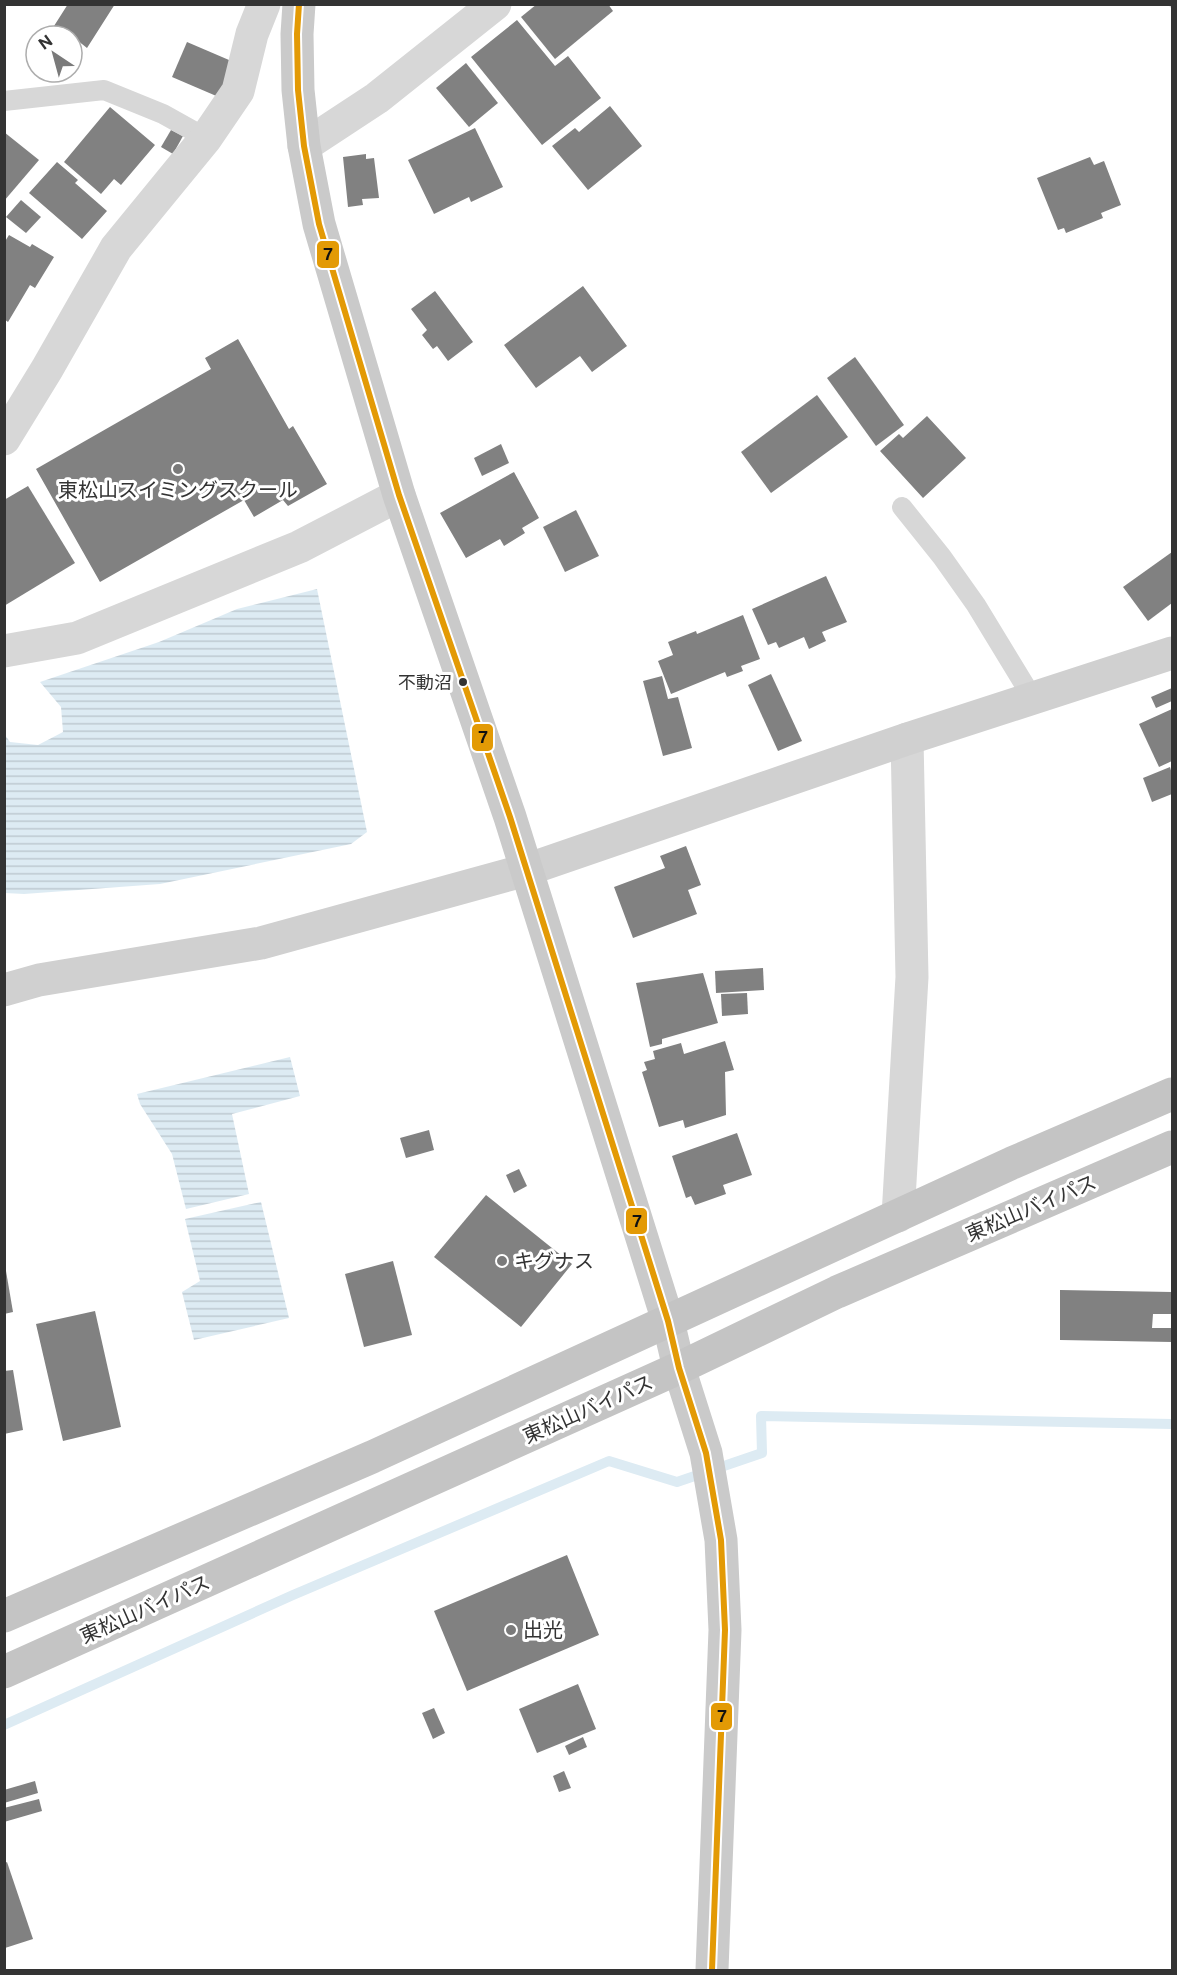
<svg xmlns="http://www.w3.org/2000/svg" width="1177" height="1975" font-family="'Public Sans','Noto Sans JP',sans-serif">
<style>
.water{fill:url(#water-rules)}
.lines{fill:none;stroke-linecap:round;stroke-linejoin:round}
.stream{stroke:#ddebf3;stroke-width:10}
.building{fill:#818181}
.path{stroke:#d6d6d6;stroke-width:4;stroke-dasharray:3 3;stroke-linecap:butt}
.lane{stroke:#d7d7d7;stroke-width:20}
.street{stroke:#d7d7d7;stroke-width:33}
.secondary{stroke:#d0d0d0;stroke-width:33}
.primary{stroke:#cacaca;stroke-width:33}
.highway{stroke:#c4c4c4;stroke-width:33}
.bus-1-casing{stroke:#fff;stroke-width:10}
.bus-1{stroke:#e39a05;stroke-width:6}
.poi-dot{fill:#7a7a7a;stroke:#fff;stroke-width:2}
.bus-dot{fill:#333;stroke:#fff;stroke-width:2}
.labels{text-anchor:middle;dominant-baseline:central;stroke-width:6;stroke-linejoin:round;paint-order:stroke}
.bus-label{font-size:18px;fill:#333;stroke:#fff;text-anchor:end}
.poi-label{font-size:20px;fill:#333;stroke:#fff;text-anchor:start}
.street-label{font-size:20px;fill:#333;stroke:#fff}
.line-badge{stroke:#fff;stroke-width:2}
.pale-badge-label{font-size:16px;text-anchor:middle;font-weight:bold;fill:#111}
</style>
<defs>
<pattern id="water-rules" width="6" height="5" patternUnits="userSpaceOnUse" patternTransform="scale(1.5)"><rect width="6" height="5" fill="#ddebf3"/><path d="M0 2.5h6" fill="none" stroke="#becad1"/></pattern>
</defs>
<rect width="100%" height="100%" fill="#fff"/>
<g class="water">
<polygon points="317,589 367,832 351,844 160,884 24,894 5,893 5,735 10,742 38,745 63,732 61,707 40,682 159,642 237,609"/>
<polygon points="290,1057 300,1096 232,1114 249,1194 186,1209 172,1154 140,1104 137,1094"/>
<polygon points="261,1202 289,1318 194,1340 182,1292 200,1281 185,1219"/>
</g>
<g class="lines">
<polyline class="stream" points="4,1725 293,1595 609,1461 677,1482 762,1453 761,1416 1172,1424"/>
</g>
<g class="building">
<polygon points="68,4 115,4 87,48 72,36 54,26"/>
<polygon points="537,4 608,4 613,11 555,59 521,17"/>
<polygon points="517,20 555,66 568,56 601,98 542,145 471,57"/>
<polygon points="187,42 236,63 221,98 172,77"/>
<polygon points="466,63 498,103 469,127 436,88"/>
<polygon points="610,106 642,146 588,190 552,146 575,128 579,132"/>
<polygon points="110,107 155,145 121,185 114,179 101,194 64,162"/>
<polygon points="475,128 503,187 471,202 469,197 434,214 408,160"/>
<polygon points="171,130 183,136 173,154 161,147"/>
<polygon points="4,132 39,160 4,201"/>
<polygon points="366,154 366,159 374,158 379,198 362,199 363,205 348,207 343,157"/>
<polygon points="1090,157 1094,165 1104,161 1121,205 1101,213 1103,218 1066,233 1064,228 1058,230 1037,178"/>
<polygon points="57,162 78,180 75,183 107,211 82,239 29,193"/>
<polygon points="21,200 41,217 26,233 6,217"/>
<polygon points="9,235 30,247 32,244 54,257 35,288 30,285 8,322 4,319 4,243"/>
<polygon points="583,286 627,346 592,372 580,356 536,388 504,345"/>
<polygon points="435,291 473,342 448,361 437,346 433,349 422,335 427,330 411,309"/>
<polygon points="238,339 289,429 293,426 327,484 288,506 283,500 254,517 244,500 100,582 36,469 211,369 205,358"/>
<polygon points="855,357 904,425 876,446 827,378"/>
<polygon points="817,395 848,437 771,493 741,452"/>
<polygon points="927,416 966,458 923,498 880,451 899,434 903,438"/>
<polygon points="501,444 509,463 482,476 474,458"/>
<polygon points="514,472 539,518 522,528 525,533 504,546 500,539 466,558 440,513"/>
<polygon points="28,486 75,563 4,606 4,500"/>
<polygon points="576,510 599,556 565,572 543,527"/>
<polygon points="1172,552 1172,603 1148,621 1123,587"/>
<polygon points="826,576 847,622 822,632 826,641 809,649 804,637 779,648 776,642 768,645 752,609"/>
<polygon points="743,615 760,659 741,666 743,671 727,677 725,672 671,694 658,661 673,655 668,642 696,631 697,634"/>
<polygon points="771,674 802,741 778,751 748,685"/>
<polygon points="662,676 668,699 678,697 692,748 663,756 643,681"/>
<polygon points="1172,688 1172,701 1156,708 1151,697"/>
<polygon points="1172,709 1172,761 1159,767 1139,724"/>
<polygon points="1170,767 1172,774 1172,794 1152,802 1143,778"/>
<polygon points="686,846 701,885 688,890 697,914 633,938 614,887 665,868 660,856"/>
<polygon points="763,968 764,990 716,993 715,971"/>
<polygon points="703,973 718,1023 662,1039 662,1044 650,1047 636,983"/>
<polygon points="747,993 748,1014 722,1016 721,994"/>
<polygon points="725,1041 734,1070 725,1072 726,1115 685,1128 683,1120 659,1127 642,1072 647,1070 644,1062 655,1059 653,1051 681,1043 684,1054"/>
<polygon points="429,1130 434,1150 406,1158 400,1138"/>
<polygon points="737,1133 752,1175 723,1185 726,1194 695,1205 691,1196 686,1198 672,1156"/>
<polygon points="519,1169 527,1186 514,1193 506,1175"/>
<polygon points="486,1195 572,1264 521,1327 434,1257"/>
<polygon points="393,1261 412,1335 364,1347 345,1274"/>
<polygon points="6,1271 13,1312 4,1314 4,1272"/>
<polygon points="1060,1290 1172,1292 1172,1314 1153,1314 1152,1328 1172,1328 1172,1342 1060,1340"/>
<polygon points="95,1311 121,1427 63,1441 36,1324"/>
<polygon points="13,1370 23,1430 4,1434 4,1371"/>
<polygon points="567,1555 599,1635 467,1691 434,1611"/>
<polygon points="578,1684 596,1729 537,1753 519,1709"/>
<polygon points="434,1708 445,1733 433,1739 422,1713"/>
<polygon points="583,1737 587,1747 569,1755 565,1746"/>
<polygon points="564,1771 571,1788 559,1792 553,1776"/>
<polygon points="35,1781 38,1793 4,1803 4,1790"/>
<polygon points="39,1799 42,1811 4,1822 4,1808"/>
<polygon points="7,1862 33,1939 5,1948 5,1863"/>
</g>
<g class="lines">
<polyline class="path" points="1171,4 1172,7"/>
<g class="lane">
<polyline points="4,101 104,90 163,114 206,138"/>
<polyline points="902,507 942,557 976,605 1032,697"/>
</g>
<g class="street">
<polyline points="304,146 377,98 495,4"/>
<polyline points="4,439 47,369 116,248 206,138 238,91 252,34 264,4"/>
<polyline points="4,651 77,638 299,547 399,495"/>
<polyline points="898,1216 912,977 907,739"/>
</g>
<polyline class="secondary" points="4,990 39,980 261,943 526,870 907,739 1172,653"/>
<polyline class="primary" points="299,4 297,34 298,90 304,146 319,224 399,495 510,817 668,1321 679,1368 706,1453 721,1540 725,1630 712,1970"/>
<g class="highway">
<polyline points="4,1616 372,1457 1012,1163 1172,1094"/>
<polyline points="4,1672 679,1368 837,1292 1172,1147"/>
</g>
<g class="bus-1-casing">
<polyline id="bus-1" points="299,4 297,34 298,90 304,146 319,224 399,495 510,817 668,1321 679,1368 706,1453 721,1540 725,1630 712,1970"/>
</g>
<use href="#bus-1" class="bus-1"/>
</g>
<g class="poi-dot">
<circle cx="178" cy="469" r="6"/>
<circle cx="502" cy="1261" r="6"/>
<circle cx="511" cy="1630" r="6"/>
</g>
<circle class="bus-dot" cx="463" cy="682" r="5"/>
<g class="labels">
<g class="bus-label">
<text x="452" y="682">不動沼</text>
</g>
<g class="poi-label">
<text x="178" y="490" text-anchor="middle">東松山スイミングスクール</text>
<text x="514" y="1261">キグナス</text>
<text x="523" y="1630">出光</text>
</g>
<g class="street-label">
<text transform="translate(1031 1208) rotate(-23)">東松山バイパス</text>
<text transform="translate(588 1409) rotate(-24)">東松山バイパス</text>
<text transform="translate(145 1609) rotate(-24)">東松山バイパス</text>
</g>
</g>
<g class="line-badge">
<rect x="316" y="240" width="24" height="29" rx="6" fill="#e39a05"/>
<rect x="471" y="723" width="23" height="29" rx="6" fill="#e39a05"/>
<rect x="625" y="1207" width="23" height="28" rx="6" fill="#e39a05"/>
<rect x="710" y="1702" width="23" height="29" rx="6" fill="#e39a05"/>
</g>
<g class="pale-badge-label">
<text x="328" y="260">7</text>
<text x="483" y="743">7</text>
<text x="637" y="1227">7</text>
<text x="722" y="1722">7</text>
</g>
<rect width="1177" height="1975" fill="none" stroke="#333333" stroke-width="12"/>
<g transform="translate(54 54) rotate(324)"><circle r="28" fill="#ffffff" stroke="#adadad" stroke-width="1.5"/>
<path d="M0-4.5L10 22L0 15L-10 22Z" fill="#7a7a7a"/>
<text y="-9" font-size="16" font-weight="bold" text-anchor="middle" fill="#333333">N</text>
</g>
</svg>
